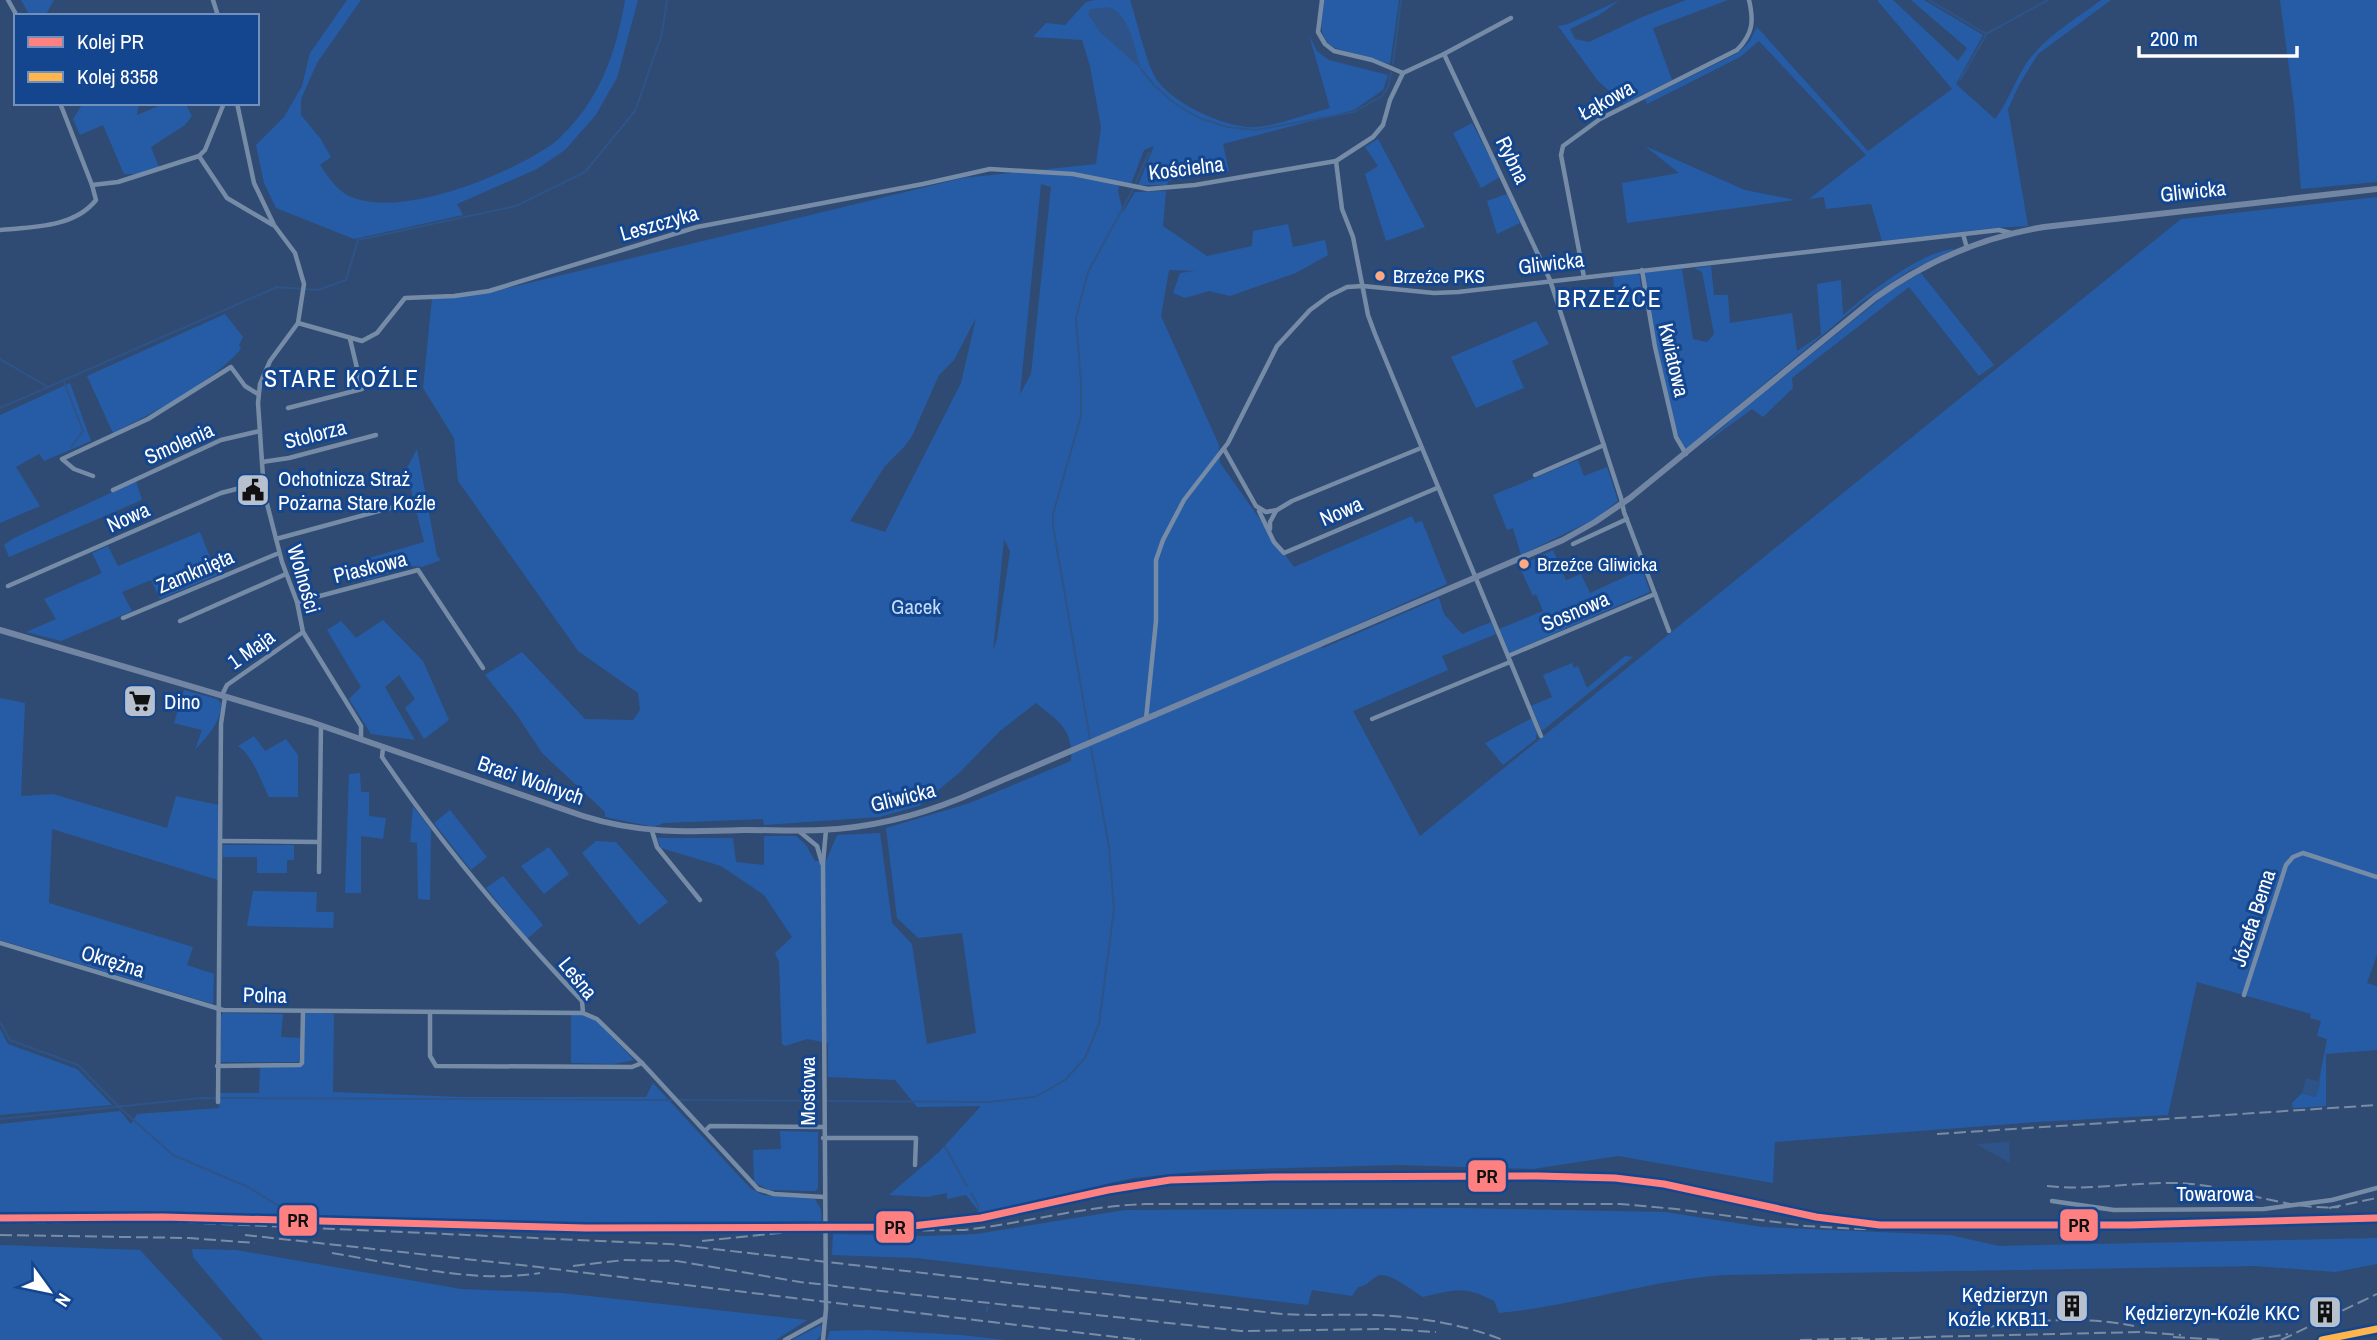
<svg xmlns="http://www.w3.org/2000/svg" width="2377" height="1340" font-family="'Archivo Narrow',sans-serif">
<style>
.green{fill:#265ca6;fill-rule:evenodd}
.water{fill:#2e5388}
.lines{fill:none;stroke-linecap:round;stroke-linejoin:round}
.stream{stroke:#2e5388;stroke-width:2}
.minor{stroke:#768ba6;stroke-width:4.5}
.secondary{stroke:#7286a3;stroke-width:6}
.rail{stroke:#798ca6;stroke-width:2;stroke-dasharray:12 5;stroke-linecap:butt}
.rail-1-casing{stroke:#13468f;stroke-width:12}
.rail-2-casing{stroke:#13468f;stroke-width:12}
.rail-1{stroke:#ff8080;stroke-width:7}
.rail-2{stroke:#ffb54d;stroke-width:7}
.bus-dot{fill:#ffa980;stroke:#13468f;stroke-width:2.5}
.labels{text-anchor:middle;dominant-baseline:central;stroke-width:6;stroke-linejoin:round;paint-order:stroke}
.bus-label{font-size:19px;fill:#fff;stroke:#13468f;text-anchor:start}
.street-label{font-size:21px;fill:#fff;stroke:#13468f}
.poi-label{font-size:21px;fill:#fff;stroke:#13468f;text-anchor:start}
.park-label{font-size:21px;fill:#c5ddfc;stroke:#13468f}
.quarter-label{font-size:24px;letter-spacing:2px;fill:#fff;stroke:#13468f}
.line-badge{stroke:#13468f;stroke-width:2.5}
.pale-badge-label{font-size:19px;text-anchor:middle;font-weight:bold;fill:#111}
</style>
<rect width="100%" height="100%" fill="#2f4b73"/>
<g class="green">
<polygon points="21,0 54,0 45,16 30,16"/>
<path d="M347,0H361L317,63L301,99V115L320,138L331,157L320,165C329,178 338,193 354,198C406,217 507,175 551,145C562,137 576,121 584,110C608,76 618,40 625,0H638L617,78L595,116L565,150L537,169L457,204L463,215L354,239L276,208L264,183L256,145L284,117L302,86L310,53Z"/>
<path d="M1095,0H1130C1137,21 1145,58 1155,77C1170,103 1228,130 1258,127C1282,124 1307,114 1330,108L1309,35L1317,51L1329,60L1388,75L1383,90L1354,110L1223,144L1229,171L1168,181L1167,185H1138L1154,146L1144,150L1131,184L1116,182L1119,187L1118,191L1123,212L1135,192L1166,191L1163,226L1207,256L1252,246L1253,231L1288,224L1293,247L1325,240L1328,255L1296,273L1230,296L1209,291L1185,298L1173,293L1180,273L1195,271L1169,270L1161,316L1219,445L1220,463L1294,567L1412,516L1415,523L1422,521L1447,584L1327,638L1321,649L1439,598L1444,614L1462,634L1491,622L1496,634L1442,656L1448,670L1353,711L1420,836L2181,219L2377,197V955L2367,983L2377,986V1050L2326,1054V1106L2293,1108L2292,1103L2302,1093L2316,1097L2327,1039L2317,1036L2321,1021L2310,1018L2311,1014L2197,982L2168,1115L2036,1122L1775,1142L1773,1183L1618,1156L1533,1169L1398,1165L1214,1170L1133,1178L980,1213L966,1195L947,1199V1193L928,1197L889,1195L939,1152L981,1106L917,1107L895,1080L828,1077V1043L807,1039L785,1046L782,1044L779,962L775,953L792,937L764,895L721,866L661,848L657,838H733L736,862L764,865V836H796L806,845L815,861H826L837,835L880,833L892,923L912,944L927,1044L976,1033L962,933L918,938L897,918L886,828L967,804L1071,761C1073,728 1059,722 1036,703L1000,731L959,773L919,806L879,817L764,825L763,819L664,823L654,827L605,817V812L542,753L517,715L485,675L522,652L585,719L633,720L640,710L638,693L578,651L458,481L454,438L423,388L432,298L496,291L963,178L1096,164L1101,127L1090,66L1082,40L1033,37L1046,23L1065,25L1086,2ZM1041,184L1051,187L1031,374L1020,394ZM976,318L961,383L885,532L850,521L885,466L904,447L912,436L939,375L954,360ZM1004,539L1010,551L997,639L993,650Z"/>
<path d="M1324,0H1399L1390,64L1335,48C1316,37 1322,19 1324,0Z"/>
<polygon points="1620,0 1599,15 1570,29 1575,39 1589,42 1642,17 1686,0 1728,0 1653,28 1672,80 1624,104 1598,81 1558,26 1568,24"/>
<path d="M1877,0H1893L1958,61L1967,48L1911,0H1924L1983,35L1956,84L1995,119C2007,103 2014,84 2024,67C2042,38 2075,20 2101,0H2111L2038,54L2019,85L2008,109L2028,226L1994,228L1882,241L1871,204L1826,209L1824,197L1809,199L1866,155L1759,41L1740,57L1647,104L1645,99L1738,53L1749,42L1757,27L1868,151L1952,89Z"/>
<polygon points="2280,0 2377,0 2377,182 2301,189 2294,105"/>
<polygon points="83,103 139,103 137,115 166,103 185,103 192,116 185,125 151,147 159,167 138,174 124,174 103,125 80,135 73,119"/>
<polygon points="1472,123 1500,177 1481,188 1453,133"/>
<polygon points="1378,139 1425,227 1386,241 1365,174 1378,166 1365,147"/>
<polygon points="1645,146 1745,190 1795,200 1627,223 1622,183 1679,173"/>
<polygon points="1507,194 1520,223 1497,234 1487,201"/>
<path d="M1955,249L1909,271L1862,302L1686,449C1671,428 1669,399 1663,375C1656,341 1648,307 1644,272L1682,269L1693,339L1707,342L1714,334L1702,272L1694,268L1711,266L1714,295H1728L1730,323L1792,313L1797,351L1821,335L1817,284L1841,280L1843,315C1867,294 1923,250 1955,249Z"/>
<polygon points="1639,272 1644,307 1617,311 1613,277"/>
<polygon points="1921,273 1994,365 1979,376 1909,287 1792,378 1793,388 1763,417 1752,409 1703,445 1740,412 1891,290"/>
<path d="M225,314L243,337L239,345L241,349C209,385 156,411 113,433L87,376Z"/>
<polygon points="1536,321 1549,344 1512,361 1524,388 1476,408 1451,357"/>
<polygon points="70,383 91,441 44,461 39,454 16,467 40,506 0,523 0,415"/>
<polygon points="417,449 437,556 441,560 422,567 412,566 365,581 362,560 424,542 406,470"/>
<polygon points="1578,460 1584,476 1607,467 1618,501 1595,519 1521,555 1513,528 1507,530 1493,495"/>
<polygon points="136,481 142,500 9,557 4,545 12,539"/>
<polygon points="200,532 217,575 160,599 151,580 122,592 132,611 61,641 26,632 56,619 44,599 102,573 92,553 108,546 118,566"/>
<polygon points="1553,550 1566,580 1581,574 1590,593 1642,569 1650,592 1509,653 1499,629 1543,611 1536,594 1533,596 1519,566"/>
<polygon points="383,620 423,661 449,720 424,739 405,708 415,699 399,675 385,687 415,740 371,734 349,699 361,687 327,630 341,621 356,638"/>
<polygon points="1625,656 1633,657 1542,731 1531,706 1552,697 1543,675 1572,663 1574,668 1578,666 1587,688"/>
<path d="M184,690L217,699L221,703C221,723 208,735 195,750L202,730L174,723Z"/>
<polygon points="0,698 25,703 21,796 53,794 167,828 176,796 219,805 218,880 52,829 49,903 193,947 187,965 214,974 213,1004 0,940"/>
<polygon points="1532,718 1537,732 1536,739 1503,765 1485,743"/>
<path d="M254,736L265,751L286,739L298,755V797H269C261,781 253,756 238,746Z"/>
<polygon points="360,773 361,792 369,792 369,816 386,818 383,839 361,836 361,893 345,893 349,774"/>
<polygon points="413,806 431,830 430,900 418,899 417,843 410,842"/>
<polygon points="450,810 487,857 471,870 434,823"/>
<polygon points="596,841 616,842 668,902 639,925 582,853"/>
<polygon points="223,845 294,845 294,860 287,860 287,873 257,873 257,857 223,857"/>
<polygon points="549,847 569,874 544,894 521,866"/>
<polygon points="503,876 543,925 527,939 486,888"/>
<polygon points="253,891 317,892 316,912 334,912 333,928 247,926"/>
<polygon points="305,1012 334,1014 333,1092 461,1097 646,1097 653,1083 750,1188 763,1195 815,1199 821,1210 822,1226 587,1226 296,1218 296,1211 285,1216 172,1213 0,1216 0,1124 120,1111 131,1124 137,1114 219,1108 220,1093 259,1093 260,1067 304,1063"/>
<polygon points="223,1013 283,1014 281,1037 301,1038 299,1062 220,1062 221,1016"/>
<polygon points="571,1015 591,1015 634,1060 614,1064 571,1063"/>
<polygon points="0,1029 8,1044 77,1069 112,1105 0,1115"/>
<polygon points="780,1131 818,1132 818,1188 815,1191 769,1190 754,1182 753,1150 781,1149"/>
<path d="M1458,1208L1665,1212L1762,1227L1950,1235L1999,1246L2377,1238V1264L2335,1272L2255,1266L1722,1275C1646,1281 1574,1306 1499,1313L1494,1301C1463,1285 1455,1290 1423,1297C1413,1291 1387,1270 1377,1276C1369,1281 1368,1285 1358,1287L1352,1296L1312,1290L1308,1305L917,1258L832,1255L833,1234L926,1236L976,1234L1125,1210Z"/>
<polygon points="0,1245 140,1250 223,1340 0,1340"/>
<polygon points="192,1249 236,1250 461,1289 562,1293 807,1320 776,1340 263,1340 193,1257"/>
<polygon points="821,1325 821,1335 817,1340 792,1340"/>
<polygon points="868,1330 961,1335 1005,1340 827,1340 830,1331"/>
</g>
<g class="water">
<path d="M1108,7C1130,13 1135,50 1141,69L1099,31L1088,14L1090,9Z"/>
<polygon points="2306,1078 2321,1082 2316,1097 2302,1093"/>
<polygon points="2009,1142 2010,1163 1976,1144"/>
</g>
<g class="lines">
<g class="stream">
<polyline points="1929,0 1986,34 2048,0"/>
<polyline points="1393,64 1401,0"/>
<polyline points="1141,69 1154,85 1174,103 1199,118 1227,127 1256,130 1354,112 1382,96 1388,87 1391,73"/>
<polyline points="1960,80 1986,35"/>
<polyline points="0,359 48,387"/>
<polyline points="64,382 83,431 71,447"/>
<polyline points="0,408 277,287 318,290 346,280 358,240 516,206 585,172 635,111 662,34 667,0"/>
<polyline points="1090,739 1053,526 1053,514 1081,416 1081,382 1076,318 1088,272 1131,193 1149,153"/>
<polyline points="0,1022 10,1040 78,1065 120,1108 173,1155 248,1187 292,1214 293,1217"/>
<polyline points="680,1100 818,1101"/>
<polyline points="827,1101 989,1102 1035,1097 1065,1080 1085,1058 1099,1024 1114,909 1109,847 1091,748"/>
<polyline points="0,1119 201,1098 672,1100"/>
<polyline points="945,1147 967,1186"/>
<polyline points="971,1193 978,1205 978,1216"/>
<polyline points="987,1307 987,1311"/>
</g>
<g class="minor">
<polyline points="8,0 17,16"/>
<polyline points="213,0 218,16"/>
<polyline points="1322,0 1318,32 1325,44 1334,51 1372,60 1403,73"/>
<polyline points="1444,54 1511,18"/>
<polyline points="1403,73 1444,54 1550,280 1621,498 1624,512 1669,631"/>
<polyline points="237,103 254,183 274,225 295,253 304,284 298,323 270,361 260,384 258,403 264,492 282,562 297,602 303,632 361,726 361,740"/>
<polyline points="199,156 227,198 273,225"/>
<polyline points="1336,161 1342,209 1353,237 1368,315 1375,334 1541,736"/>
<polyline points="92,185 118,182 199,156 205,150 224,103"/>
<path d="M0,230C31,227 74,228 96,200L92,185L60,103"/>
<polyline points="1963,234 1967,248"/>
<polyline points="1642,270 1655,347 1676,437 1686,454"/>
<path d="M1584,277L1561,155L1563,146L1600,119L1737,50C1753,34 1754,21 1749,0"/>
<polyline points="298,323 362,341 377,333 405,298 454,296 489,291 697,227 923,184 990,169 1073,174 1148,189 1195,185 1336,161 1373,137 1383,125 1390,100 1403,73"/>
<polyline points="288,408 362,389 350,339"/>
<polyline points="1224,449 1256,506 1266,512 1277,510 1292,501 1421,448"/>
<polyline points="262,462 289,458 376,435"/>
<polyline points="1535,475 1604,445"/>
<polyline points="93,476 74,469 62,459 148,419 231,367 245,386 258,394"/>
<polyline points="113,490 221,440 260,431"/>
<polyline points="1259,511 1274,542 1284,553 1437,488"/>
<polyline points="1270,529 1270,522 1276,511"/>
<polyline points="276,539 412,502"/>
<polyline points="1573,544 1627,519"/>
<polyline points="8,586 221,493 263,482"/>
<polyline points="297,602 418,570 483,668"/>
<polyline points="123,618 279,553"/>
<polyline points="180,621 286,574"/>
<polyline points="1508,656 1655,594"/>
<polyline points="222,695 227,685 303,632"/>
<polyline points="1146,719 1156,621 1156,560 1163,540 1184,500 1228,443 1277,346 1310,310 1329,296 1347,287 1363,286 1434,293 1458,292 1999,230 2011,233"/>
<polyline points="1372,719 1510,662"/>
<path d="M383,748L382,757C441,844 510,925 582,1001L583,1013L597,1019L642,1063L758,1189L774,1194L824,1197"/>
<polyline points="652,831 657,847 700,900"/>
<polyline points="800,832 817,846 822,863"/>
<polyline points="220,841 319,842"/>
<polyline points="319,872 321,725"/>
<polyline points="0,943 223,1010 583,1013"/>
<polyline points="2244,995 2286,865 2293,857 2303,853 2377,877"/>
<polyline points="430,1012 430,1056 436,1066 632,1067 642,1063"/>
<polyline points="217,1066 300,1065 302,1063 303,1011"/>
<polyline points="218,1102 221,724 225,697"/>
<polyline points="706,1130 710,1126 823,1127"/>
<polyline points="823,1138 916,1138 915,1165"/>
<polyline points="2052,1201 2114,1210 2264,1209 2332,1200 2377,1188"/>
<polyline points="785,1340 825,1318"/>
<polyline points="823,1340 826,1309 823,863 826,830"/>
</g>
<path class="secondary" d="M0,630L311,722L583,816C639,834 689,832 746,830C771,830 796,831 821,830C869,828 917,816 961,798L1563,540L1595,522L1630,498L1875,298C1925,262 1983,237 2044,227L2377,189"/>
<g class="rail">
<polyline points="1937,1134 2377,1105"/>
<path d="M2047,1186C2090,1191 2132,1182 2175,1183C2231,1184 2283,1211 2339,1207"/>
<polyline points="2329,1208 2377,1198"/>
<path d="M0,1223L153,1221L670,1244L1282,1314C1313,1316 1344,1314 1375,1315C1418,1317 1463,1324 1503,1340"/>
<polyline points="0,1235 189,1238 255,1243"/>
<polyline points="245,1235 521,1265 1141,1340"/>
<path d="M702,1241L789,1232L964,1230C1025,1223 1084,1206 1146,1204H1620L1676,1209L1806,1226L1860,1229H2134L2377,1221"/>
<path d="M332,1253C399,1264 471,1284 540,1273"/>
<polyline points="573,1266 624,1260 677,1261 800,1282 1241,1331 1387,1329 1436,1332"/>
<path d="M1988,1327C2037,1320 2085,1316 2134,1326"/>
<polyline points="1924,1337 2142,1332 2181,1335"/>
<polyline points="2173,1337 2224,1340"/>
<polyline points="1800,1340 1867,1338"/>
<polyline points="1858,1340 1931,1337"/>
<polyline points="2252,1340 2288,1334"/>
<polyline points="2281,1340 2377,1294"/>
</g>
<g class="rail-1-casing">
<polyline id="rail-1" points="0,1218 163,1217 586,1228 904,1227 981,1218 1108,1190 1170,1180 1273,1177 1538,1176 1615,1178 1664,1184 1816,1217 1880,1225 2130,1225 2377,1218"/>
</g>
<g class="rail-2-casing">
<polyline id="rail-2" points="2322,1340 2377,1329"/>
</g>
<use href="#rail-1" class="rail-1"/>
<use href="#rail-2" class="rail-2"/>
</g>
<defs>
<g id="civic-square" transform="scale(1.75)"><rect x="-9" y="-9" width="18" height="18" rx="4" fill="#b6c0ce" stroke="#13468f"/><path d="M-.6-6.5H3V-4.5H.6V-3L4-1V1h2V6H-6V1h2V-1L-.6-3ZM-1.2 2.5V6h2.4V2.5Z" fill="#111"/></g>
<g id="supermarket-square" transform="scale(1.75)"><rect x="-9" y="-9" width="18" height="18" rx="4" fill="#b6c0ce" stroke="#13468f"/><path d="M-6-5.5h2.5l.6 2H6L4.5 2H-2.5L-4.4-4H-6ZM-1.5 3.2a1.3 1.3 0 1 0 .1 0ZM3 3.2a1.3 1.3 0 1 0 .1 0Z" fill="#111"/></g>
<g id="building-square" transform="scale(1.75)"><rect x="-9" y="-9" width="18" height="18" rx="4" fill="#b6c0ce" stroke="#13468f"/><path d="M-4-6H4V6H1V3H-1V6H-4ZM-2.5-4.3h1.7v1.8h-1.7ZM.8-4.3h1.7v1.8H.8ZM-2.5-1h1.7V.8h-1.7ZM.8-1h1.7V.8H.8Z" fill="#111"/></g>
</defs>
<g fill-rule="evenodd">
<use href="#civic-square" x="253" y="490"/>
<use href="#supermarket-square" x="140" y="701"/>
<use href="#building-square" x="2072" y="1306"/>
<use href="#building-square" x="2325" y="1312"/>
</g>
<g class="bus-dot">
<circle cx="1380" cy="276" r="6"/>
<circle cx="1524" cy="564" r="6"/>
</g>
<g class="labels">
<g class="bus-label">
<text x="1393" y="276">Brzeźce PKS</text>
<text x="1537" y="564">Brzeźce Gliwicka</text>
</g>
<g class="street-label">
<text transform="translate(1606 100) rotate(-29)">Łąkowa</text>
<text transform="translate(1513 160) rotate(64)">Rybna</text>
<text transform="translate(1186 168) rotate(-7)">Kościelna</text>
<text transform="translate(2193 191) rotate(-6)">Gliwicka</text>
<text transform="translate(659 223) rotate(-16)">Leszczyka</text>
<text transform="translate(1551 263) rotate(-7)">Gliwicka</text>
<text transform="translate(1674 360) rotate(77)">Kwiatowa</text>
<text transform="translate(315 434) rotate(-14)">Stolorza</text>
<text transform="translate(179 443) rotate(-24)">Smolenia</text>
<text transform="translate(1341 511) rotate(-23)">Nowa</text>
<text transform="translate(128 517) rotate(-24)">Nowa</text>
<text transform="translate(370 567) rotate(-14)">Piaskowa</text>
<text transform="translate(195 571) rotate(-23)">Zamknięta</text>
<text transform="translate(304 579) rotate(74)">Wolności</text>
<text transform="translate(1575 611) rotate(-23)">Sosnowa</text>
<text transform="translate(251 649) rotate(-35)">1 Maja</text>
<text transform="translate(531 780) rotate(19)">Braci Wolnych</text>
<text transform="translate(903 797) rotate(-14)">Gliwicka</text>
<text transform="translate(2253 918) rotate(-72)">Józefa Bema</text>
<text transform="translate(113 961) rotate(17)">Okrężna</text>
<text transform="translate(578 978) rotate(51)">Leśna</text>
<text transform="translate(265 995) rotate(1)">Polna</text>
<text transform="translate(807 1091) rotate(-90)">Mostowa</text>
<text x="2215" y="1193">Towarowa</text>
</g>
<g class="poi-label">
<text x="278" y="478">Ochotnicza Straż<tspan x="278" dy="24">Pożarna Stare Koźle</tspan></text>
<text x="164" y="701">Dino</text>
<text x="2048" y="1294" text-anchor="end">Kędzierzyn<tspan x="2048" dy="24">Koźle KKB11</tspan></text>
<text x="2300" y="1312" text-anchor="end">Kędzierzyn-Koźle KKC</text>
</g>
<g class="park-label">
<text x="916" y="606">Gacek</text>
</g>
<g class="quarter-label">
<text x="1610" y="298">BRZEŹCE</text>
<text x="342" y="378">STARE KOŹLE</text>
</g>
</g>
<g class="line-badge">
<rect x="1467" y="1159" width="40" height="34" rx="7" fill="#ff8080"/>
<rect x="278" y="1204" width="40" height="33" rx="7" fill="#ff8080"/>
<rect x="2059" y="1208" width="40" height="34" rx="7" fill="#ff8080"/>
<rect x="875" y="1210" width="40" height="34" rx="7" fill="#ff8080"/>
</g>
<g class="pale-badge-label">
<text x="1487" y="1183">PR</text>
<text x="298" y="1227">PR</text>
<text x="2079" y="1232">PR</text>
<text x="895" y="1234">PR</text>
</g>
<rect x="14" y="14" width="245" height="91" fill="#13468f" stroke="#7190bc" stroke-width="2"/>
<rect x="28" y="37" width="35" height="10" fill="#ff8080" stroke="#7190bc" stroke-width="2"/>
<text x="77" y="49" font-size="21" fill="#ffffff">Kolej PR</text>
<rect x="28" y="72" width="35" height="10" fill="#ffb54d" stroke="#7190bc" stroke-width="2"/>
<text x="77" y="84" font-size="21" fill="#ffffff">Kolej 8358</text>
<g transform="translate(49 1291) rotate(123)" stroke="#13468f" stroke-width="5" paint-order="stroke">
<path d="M0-5L12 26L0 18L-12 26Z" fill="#ffffff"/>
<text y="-10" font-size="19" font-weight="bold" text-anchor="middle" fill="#ffffff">N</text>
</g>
<path d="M2139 46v10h158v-10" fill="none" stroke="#ffffff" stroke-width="3.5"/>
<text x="2150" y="46" font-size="21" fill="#ffffff" stroke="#13468f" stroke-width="5" paint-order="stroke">200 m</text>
</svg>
